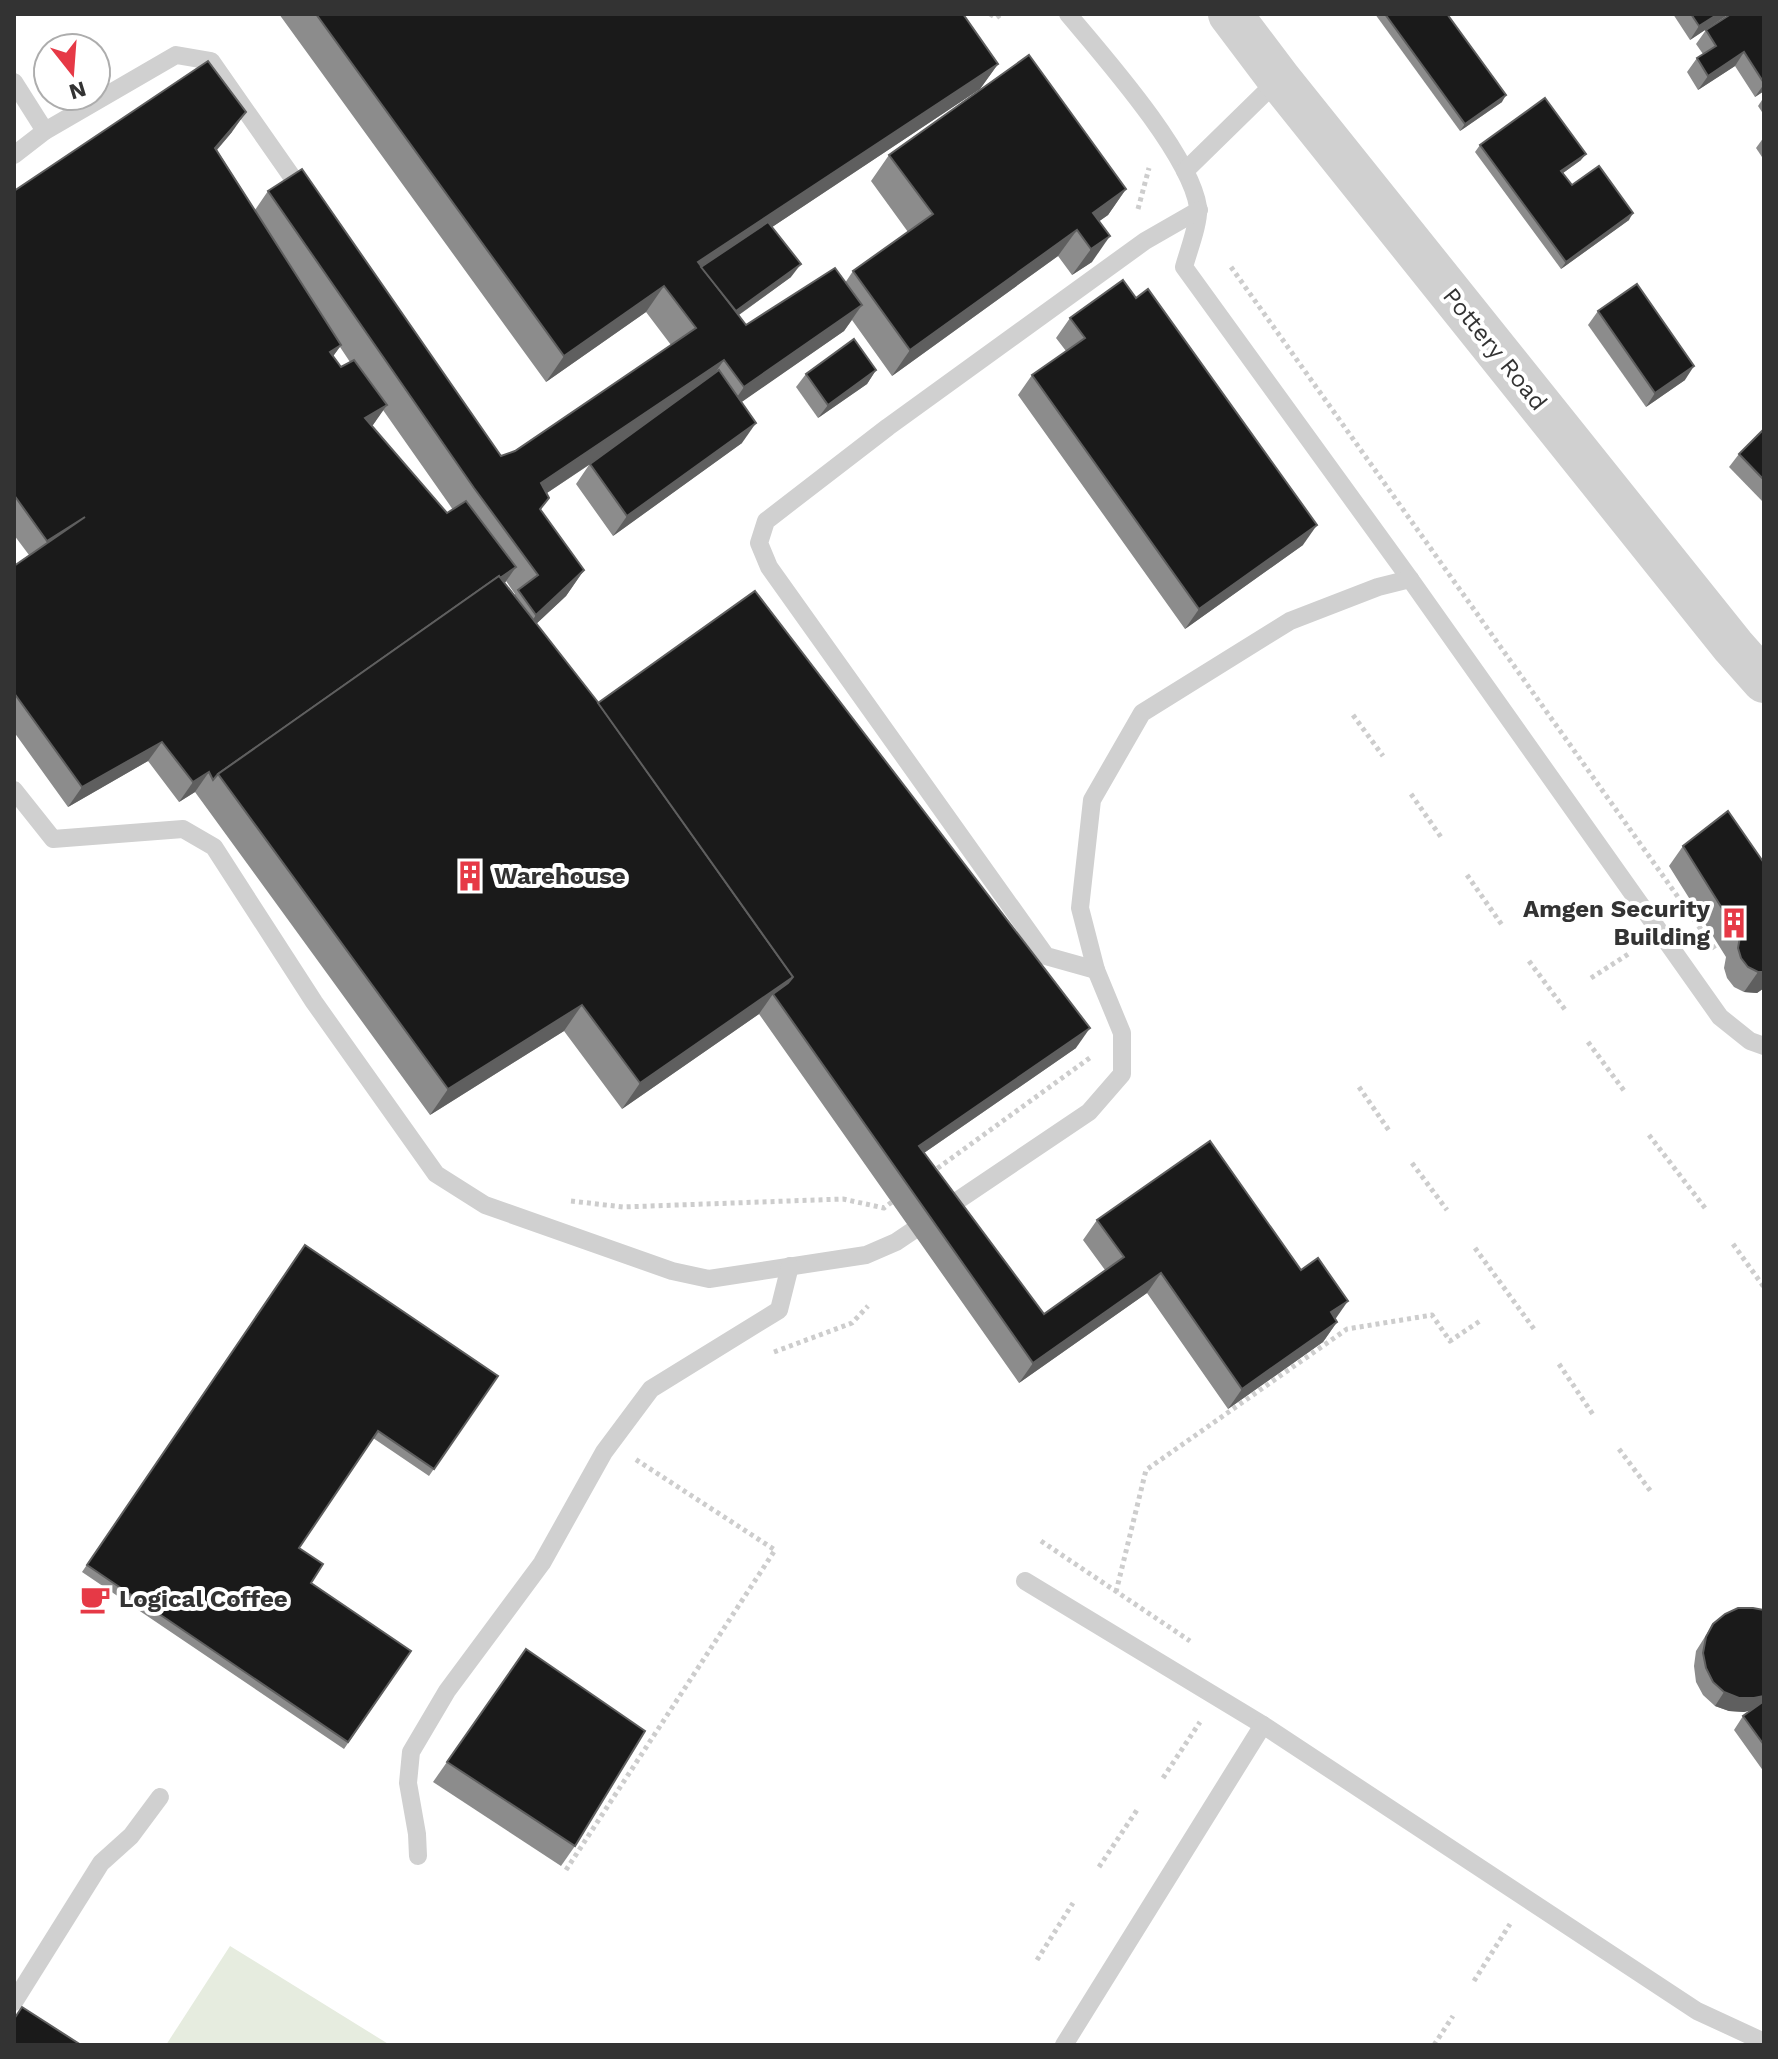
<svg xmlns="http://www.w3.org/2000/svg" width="1778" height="2059" font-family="'Work Sans',sans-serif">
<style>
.green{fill:#e6ecdf}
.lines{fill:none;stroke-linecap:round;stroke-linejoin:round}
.path{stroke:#cdcdcd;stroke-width:5;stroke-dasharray:4 4;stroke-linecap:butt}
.service{stroke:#d0d0d0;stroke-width:18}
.tertiary{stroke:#d0d0d0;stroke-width:44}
.wall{fill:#8c8c8c;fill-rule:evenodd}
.shaded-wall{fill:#5f5f5f}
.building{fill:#1a1a1a;stroke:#5f5f5f;stroke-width:2}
.labels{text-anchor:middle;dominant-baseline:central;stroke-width:8;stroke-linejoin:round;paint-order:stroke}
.street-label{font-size:24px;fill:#333;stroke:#fff}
.poi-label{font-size:24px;font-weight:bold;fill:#333;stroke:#fff;text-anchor:start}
</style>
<rect width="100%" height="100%" fill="#fff"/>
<polygon class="green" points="230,1946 390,2045 166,2045"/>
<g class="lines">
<g class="path">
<polyline points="990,14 996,18 1001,14"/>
<polyline points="1138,209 1149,168"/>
<polyline points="1231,267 1717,952"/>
<polyline points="1353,715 1383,756"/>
<polyline points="1411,794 1443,840"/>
<polyline points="1467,875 1502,925"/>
<polyline points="1529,961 1566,1011"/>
<polyline points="1591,978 1630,953"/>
<polyline points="1588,1042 1625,1092"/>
<polyline points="1359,1087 1390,1132"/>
<polyline points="1649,1135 1705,1208"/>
<polyline points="1412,1163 1447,1210"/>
<polyline points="931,1173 1091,1057"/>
<polyline points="571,1201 623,1207 843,1199 884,1208 897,1198"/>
<polyline points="1733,1244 1764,1287"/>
<polyline points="1475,1248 1534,1329"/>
<polyline points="774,1352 852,1323 868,1306"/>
<polyline points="1559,1364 1594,1416"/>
<polyline points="1619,1449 1652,1493"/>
<polyline points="1041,1541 1190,1641"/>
<polyline points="1116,1592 1146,1470 1347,1329 1432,1315 1450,1341 1480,1321"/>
<polyline points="1163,1778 1200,1722"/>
<polyline points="1099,1867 1137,1810"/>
<polyline points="566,1870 775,1550 635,1459"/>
<polyline points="1037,1960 1073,1903"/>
<polyline points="1474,1981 1510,1924"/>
<polyline points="1434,2045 1453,2016"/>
</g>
<g class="service">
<path d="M1068,14C1104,57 1190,154 1198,207C1200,221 1188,252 1184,267L1410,579L1720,1017L1750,1041L1764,1046"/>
<polyline points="14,82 45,131"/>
<polyline points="14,155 45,131 176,55 211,61 304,194"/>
<polyline points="1185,171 1279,79"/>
<polyline points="14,790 53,839 183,829 214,847 314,1002 436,1174 485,1205 672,1271 709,1279 866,1255 896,1242 1089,1112 1122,1074 1122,1033 1096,970 1080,908 1092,800 1142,713 1290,621 1378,587 1410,579"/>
<polyline points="1096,970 1046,956 769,567 759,543 766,521 888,427 1145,241 1199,210"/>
<polyline points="1025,1581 1263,1725 1697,2011 1764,2042"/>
<polyline points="418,1856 417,1834 408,1783 411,1752 447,1691 542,1563 604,1452 651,1389 779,1310 790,1266"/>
<polyline points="14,2002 101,1863 131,1836 160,1797"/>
<polyline points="1064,2045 1263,1725"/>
</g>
<polyline class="tertiary" points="1230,14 1279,79 1733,646 1764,681"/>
</g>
<g class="wall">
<path d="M279,14H963L998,64L980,89L772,227L791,277L739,315L746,325L845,283L853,271L908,232L871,181L889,155L1126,189L1108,215L1099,221L1092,262L1072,275L1058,256L892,376L852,320L844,331L741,402L742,443L613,536L576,484L589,465L547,493L541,510L584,570L566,596L536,624L598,703L1076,1048L924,1153L1044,1314L1105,1270L1083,1240L1097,1220L1335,1319L1337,1322L1323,1342L1228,1409L1147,1293L1019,1383L759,1014L622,1109L564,1031L430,1115L195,792L179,802L148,761L68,807L14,732V566L29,555L14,535V191L232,132L217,150L255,210L268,191L501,456L515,451L671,345L646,312L546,382ZM340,347L350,362L341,367L333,356ZM383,410L449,504L453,510L447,513L372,426ZM506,581L515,594L514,596L504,584Z"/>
<polygon points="1375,14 1447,14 1502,102 1460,131"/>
<polygon points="1673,14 1729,14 1690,40"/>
<polygon points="1764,14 1764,91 1755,97 1735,66 1698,90 1687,72 1697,58 1703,54 1696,44 1706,30"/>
<polygon points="1764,97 1764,115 1758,106"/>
<polygon points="1764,137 1764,160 1756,148"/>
<polygon points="1480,145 1581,160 1563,173 1572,185 1629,220 1561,269 1475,152"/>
<polygon points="1598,311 1685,380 1646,407 1588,325"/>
<polygon points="1070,318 1303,545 1185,629 1018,395 1032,375 1066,351 1056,338"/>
<polygon points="876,370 867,384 818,418 796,387 806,374"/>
<polygon points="1764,429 1764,503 1729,467 1739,454"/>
<polygon points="1683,846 1764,863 1764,988 1757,993 1744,992 1734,987 1727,978 1724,968 1726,957 1669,866"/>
<polygon points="305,1245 498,1376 429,1476 373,1438 299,1548 311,1583 411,1651 344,1749 82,1572"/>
<polygon points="1764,1610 1764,1772 1734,1730 1743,1716 1752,1710 1744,1712 1729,1711 1715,1706 1703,1695 1696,1682 1694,1666 1696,1651 1713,1624"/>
<polygon points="526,1649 575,1846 561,1866 433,1782"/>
</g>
<g class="shaded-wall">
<polygon points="1718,14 1729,14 1690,40 1699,26"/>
<polygon points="1744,52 1735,66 1698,90 1708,76"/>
<polygon points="998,64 980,89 703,273 698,262"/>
<polygon points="1764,84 1764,91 1755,97"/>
<polygon points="1506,95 1502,102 1460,131 1465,124"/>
<polygon points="246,112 232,132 201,168 215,148"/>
<polygon points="1586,154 1581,160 1556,178 1561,171"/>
<polygon points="1126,189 1108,215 1080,235 1093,213"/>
<polygon points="1633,213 1629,220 1561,269 1566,262"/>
<polygon points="1077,230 1058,256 892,376 910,350"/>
<polygon points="1110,236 1092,262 1072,275 1091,249"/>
<polygon points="801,264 791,277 726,324 736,311"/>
<polygon points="664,286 646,312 546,382 564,356"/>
<polygon points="862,305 844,331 726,413 744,387"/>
<polygon points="341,345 327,365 330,352"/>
<polygon points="724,360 706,386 523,509 541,483"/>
<polygon points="1694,366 1685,380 1646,407 1655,393"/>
<polygon points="876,370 867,384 818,418 828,405"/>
<polygon points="387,405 373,425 351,438 365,418"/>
<polygon points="756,423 742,443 613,536 627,516"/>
<polygon points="1317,525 1303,545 1185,629 1199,609"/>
<polygon points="516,567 502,587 219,776"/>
<polygon points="584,570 566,596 518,641 536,615"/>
<polygon points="162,742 148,761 68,807 82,787"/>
<polygon points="209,772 195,792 179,802 193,782"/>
<polygon points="1758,972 1764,972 1764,988 1757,993 1744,992"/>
<polygon points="793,977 777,999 773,994 759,1014 622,1109 640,1083"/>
<polygon points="582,1005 564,1031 430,1115 448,1089"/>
<polygon points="1090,1028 1076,1048 905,1166 919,1146"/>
<polygon points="1161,1273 1147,1293 1019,1383 1033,1363"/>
<polygon points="1348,1301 1334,1321 1331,1312"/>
<polygon points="1337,1322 1323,1342 1228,1409 1242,1389"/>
<polygon points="1724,1692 1764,1696 1764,1705 1759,1708 1744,1712 1729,1711 1715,1706"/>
</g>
<g class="building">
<polygon points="316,14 963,14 998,64 698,262 746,325 835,268 862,305 744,387 724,360 541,483 549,498 540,509 584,570 536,615 518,590 538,575 474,488 268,191 302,169 501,456 515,451 696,328 664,286 564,356"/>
<polygon points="1385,14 1447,14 1506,95 1465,124"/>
<polygon points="1691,14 1718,14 1699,26"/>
<polygon points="1731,14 1764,14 1764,83 1744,52 1708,76 1697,58 1716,46 1706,30"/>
<polygon points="1029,55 1126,189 1093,213 1110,236 1091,249 1077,230 910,350 853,271 933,214 889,155"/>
<polygon points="208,61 246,112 215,148 341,345 330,352 341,367 354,360 387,405 365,418 447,513 466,501 516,567 500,578 499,576 218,774 213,780 209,772 193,782 162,742 82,787 14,693 14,566 85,517 47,541 14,495 14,191"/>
<polygon points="1545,98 1586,154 1561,171 1572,185 1599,166 1633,213 1566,262 1480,145"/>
<polygon points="768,222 801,264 736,311 701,267"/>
<polygon points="1123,280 1136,298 1148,289 1317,525 1199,609 1032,375 1085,338 1070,318"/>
<polygon points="1637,284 1694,366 1655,393 1598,311"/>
<polygon points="854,339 876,370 828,405 806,374"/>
<polygon points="719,370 756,423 627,516 590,464"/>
<polygon points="1764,429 1764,480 1739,454"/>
<polygon points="499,576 597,701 793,977 640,1083 582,1005 448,1089 218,774"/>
<polygon points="755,591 1090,1028 919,1146 1044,1314 1124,1257 1097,1220 1210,1141 1301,1270 1318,1258 1348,1301 1331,1312 1337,1322 1242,1389 1161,1273 1033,1363 773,994 788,983 793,977 598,703"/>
<polygon points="1728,811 1764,863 1764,972 1758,972 1748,967 1741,958 1738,948 1740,937 1683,846"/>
<polygon points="305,1245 498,1376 434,1469 378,1431 299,1548 323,1564 311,1583 411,1651 348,1742 87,1565"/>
<polygon points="1738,1608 1753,1608 1764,1610 1764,1696 1754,1698 1739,1698 1724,1692 1713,1682 1706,1668 1703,1653 1706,1637 1713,1624 1725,1614"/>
<polygon points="526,1649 645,1731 575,1846 447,1762"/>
<polygon points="1764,1701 1764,1745 1743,1716"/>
<polygon points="22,2007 81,2045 14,2045 14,2019"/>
</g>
<defs>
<g id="building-bare" transform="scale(2.4)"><path d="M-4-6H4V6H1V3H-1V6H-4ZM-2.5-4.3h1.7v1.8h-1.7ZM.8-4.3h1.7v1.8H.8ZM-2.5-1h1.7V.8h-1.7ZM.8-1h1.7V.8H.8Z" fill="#e63946" stroke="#fff" stroke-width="2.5" paint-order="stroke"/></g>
<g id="cafe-bare" transform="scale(2.4)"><path d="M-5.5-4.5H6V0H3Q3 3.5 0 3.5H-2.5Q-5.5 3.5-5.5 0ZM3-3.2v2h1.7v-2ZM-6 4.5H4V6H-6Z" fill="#e63946" stroke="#fff" stroke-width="2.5" paint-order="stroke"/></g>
</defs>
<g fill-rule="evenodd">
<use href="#building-bare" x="470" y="876"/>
<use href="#building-bare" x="1734" y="923"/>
<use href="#cafe-bare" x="95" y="1599"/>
</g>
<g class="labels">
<g class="street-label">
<text transform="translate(1495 349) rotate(51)">Pottery Road</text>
</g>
<g class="poi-label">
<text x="494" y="876">Warehouse</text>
<text x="1710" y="909" text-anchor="end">Amgen Security<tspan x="1710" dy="28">Building</tspan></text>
<text x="119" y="1599">Logical Coffee</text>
</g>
</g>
<rect width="1778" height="2059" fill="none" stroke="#333333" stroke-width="32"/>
<g transform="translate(72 72) rotate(163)"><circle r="38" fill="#ffffff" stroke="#adadad" stroke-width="2"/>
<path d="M0-6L14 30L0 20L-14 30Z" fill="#e63946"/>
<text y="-12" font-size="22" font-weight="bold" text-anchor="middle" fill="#333333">N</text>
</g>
</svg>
